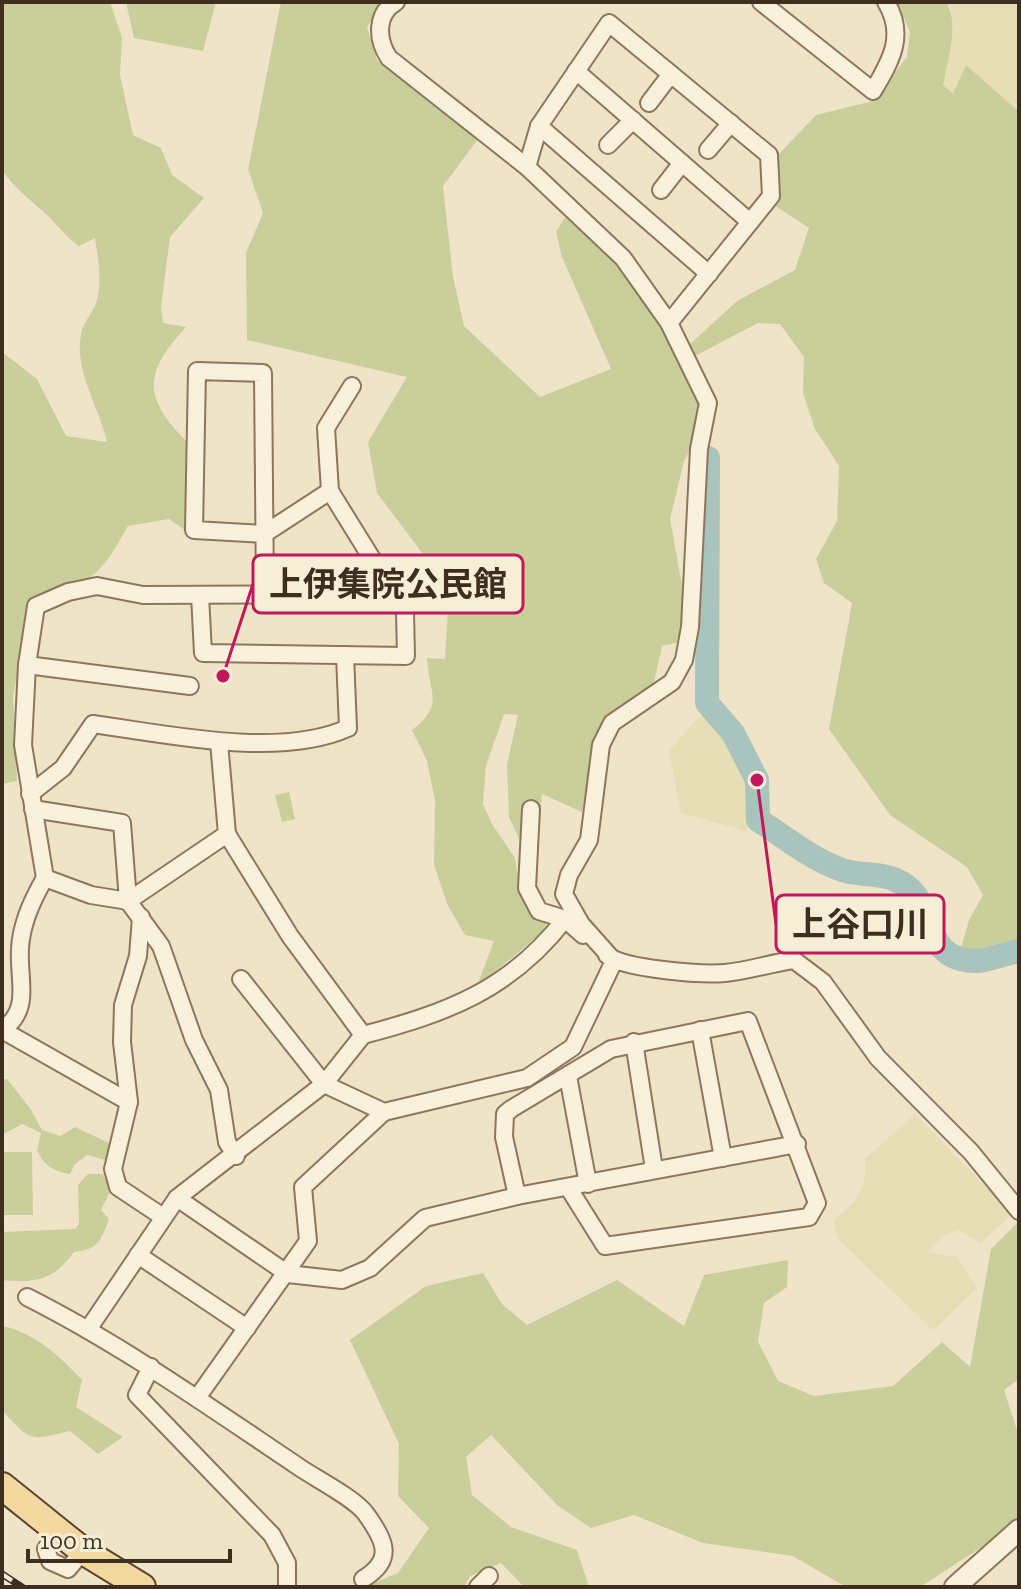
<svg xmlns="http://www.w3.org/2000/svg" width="1021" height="1589" font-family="'Zilla Slab','Noto Sans JP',serif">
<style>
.farmland{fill:#e6deb5}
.green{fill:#c9cf9b}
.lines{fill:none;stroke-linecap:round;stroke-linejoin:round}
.river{stroke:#a9c4bc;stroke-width:24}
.minor-casing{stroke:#8d765c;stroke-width:20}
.tertiary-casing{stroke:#8d765c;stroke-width:24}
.primary-casing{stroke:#5b4430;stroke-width:30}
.minor{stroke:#faf1dc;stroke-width:16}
.tertiary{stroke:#faf1dc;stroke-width:20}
.primary{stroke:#f3d9a0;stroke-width:26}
.rail-casing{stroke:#3d2e20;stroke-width:7}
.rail{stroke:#f7eed8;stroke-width:4;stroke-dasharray:12;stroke-linecap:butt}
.leader{fill:none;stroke:#c2185b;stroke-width:3}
.callout-dot{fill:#c2185b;stroke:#f7eed8;stroke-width:3}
.callout{fill:#f7eed8;stroke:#c2185b;stroke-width:3}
.callout-label{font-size:34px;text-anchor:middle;font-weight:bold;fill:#3d2e20}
</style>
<rect width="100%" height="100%" fill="#f0e4c8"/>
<g class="farmland">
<polygon points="946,2 1019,2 1019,112 965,66 953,95 942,85 951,38 951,10"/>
<polygon points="706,709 746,768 754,801 746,831 681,813 669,751"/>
<polygon points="915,1114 1012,1214 981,1243 958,1230 944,1236 927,1252 957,1257 977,1288 933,1330 838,1239 833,1221 854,1202 864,1185 866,1158"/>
</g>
<g class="green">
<path d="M2,2H110L122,38L120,75L133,135L161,148L172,175L204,198L170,237L161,307L163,323L186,327C143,374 143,397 187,442L188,532L169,519L128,526C97,582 91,581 32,599L13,696L17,781L2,784V352L37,379L66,436L107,442C99,406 74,372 81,334C83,322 94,312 97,300C102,280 98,258 95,238L79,246C66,237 58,226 47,215C31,200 15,189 2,170Z"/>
<polygon points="126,2 216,2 203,51 134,38"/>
<path d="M281,2H383L367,27L377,60L478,139L443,186L453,277L464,326L540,397L611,369L562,257L556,232L565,217L618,266L652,311L673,344L701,405V431L684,461L670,519L684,597L680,642L662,646L651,696L620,705L597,736L582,812L542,794L536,853L528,858L509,817L507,764L518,715L504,714L486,766L483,804L492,824L515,858L519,883L550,917L542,933L477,986L494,941L465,935L448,906L434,865L435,800L427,761L412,730C445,705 429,694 427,658L445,659L448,609L426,558L377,493L368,442L407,377L247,340L246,253L263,213L248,169Z"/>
<path d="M897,2H946C960,25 947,61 943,85L953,94L966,65L1019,112V941L981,952L961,948L969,920L983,895L967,867L890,815L829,729L852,603L824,583L816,559L837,521L839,466L815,429L803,393L804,357L780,324L758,323L695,356L688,346L737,301L795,270L809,228L771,203L778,194V155L816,115L873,101L907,57L910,32Z"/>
<polygon points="289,792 295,819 282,822 275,795"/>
<path d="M7,1079L30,1108L42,1130L60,1136L75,1127L111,1144L106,1160L87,1155L75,1164L70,1174C53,1171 44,1166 37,1150L41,1133L22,1124L2,1135V1080Z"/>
<polygon points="2,1152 32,1152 33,1215 2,1215"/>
<path d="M88,1174H103L111,1190L101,1210L109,1219C101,1240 98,1250 74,1252C53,1281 35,1283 2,1280V1232L75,1229L79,1224L78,1185Z"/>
<polygon points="1017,1223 1019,1379 1004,1390 1019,1436 1019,1523 920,1587 846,1587 793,1556 703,1543 634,1515 591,1528 557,1505 491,1435 466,1457 472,1495 511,1527 577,1550 589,1587 524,1587 501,1563 470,1576 464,1587 364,1587 398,1573 429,1528 398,1496 399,1444 350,1340 426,1286 483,1273 502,1304 527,1325 617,1280 684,1326 704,1275 788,1260 787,1287 764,1303 758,1342 778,1381 814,1396 893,1386 942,1342 970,1367 991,1249"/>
<path d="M2,1326C34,1332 61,1357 82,1380L76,1407L123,1437L98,1454L70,1431C29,1441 31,1442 2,1410Z"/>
</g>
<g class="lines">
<path class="river" d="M708,458L707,703L733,733L757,780L758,820C785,837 811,859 842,870C860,876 884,872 902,883C939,905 919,961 977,961C990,960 1006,953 1019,951"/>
<g class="minor-casing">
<g id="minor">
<path d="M396,2C375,14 377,40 389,58L527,167L623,258L669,323L708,403L699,449L690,627L684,660L672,682L612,723L601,745L589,840L569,875L564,894L581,924L614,961"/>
<path d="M761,2L873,91C891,61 906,35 886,2"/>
<polyline points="576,71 750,222"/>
<polyline points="649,103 671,74"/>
<polyline points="539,126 709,274"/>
<polyline points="608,145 633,120"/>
<polyline points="708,150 731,123"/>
<polyline points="527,167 539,126 609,23 769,155 771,196 669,323"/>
<polyline points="661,190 682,163"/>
<polyline points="265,594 263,373 197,371 194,530 264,534 330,491"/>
<polyline points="200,595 203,653 406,656 405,612 330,491 326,428 352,386"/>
<polyline points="27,665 190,686"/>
<path d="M30,794L63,768L93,724C167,734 279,759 348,728L345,655"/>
<polyline points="33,809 122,823 128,901 161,946 194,1040 219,1090 227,1142 236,1156"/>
<polyline points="531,809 527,888 539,911 565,919 583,935"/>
<polyline points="227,834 128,901 91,895 45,878 23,745 27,665 36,606 68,592 97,586 143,595 355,594 387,580"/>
<path d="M45,878C32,900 21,924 20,949C18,981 32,1009 2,1030L129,1102"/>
<polyline points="141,917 138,956 123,1005 122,1042 129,1102 113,1169 118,1187 163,1217"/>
<path d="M607,955C623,969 702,975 725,973C748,971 771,963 794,960L823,982L878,1058L971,1152L1019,1211"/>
<polyline points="241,979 324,1084 384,1112 527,1078 573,1047 614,961"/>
<polyline points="700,1030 723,1158"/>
<path d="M363,1035C447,1013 510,990 565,919"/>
<polyline points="634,1042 654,1169"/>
<polyline points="568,1076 588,1184"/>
<polyline points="517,1196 504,1137 505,1114 511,1109 611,1049 748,1021 817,1203 809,1217 605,1246 568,1187"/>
<polyline points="177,1198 288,1274 342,1280 370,1268 425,1218 517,1196 797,1144"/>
<polyline points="138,1255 247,1328"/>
<path d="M27,1297C122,1345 208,1406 296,1465C314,1478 355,1498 366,1514C386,1542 394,1560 363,1579"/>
<polyline points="89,1328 177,1198 324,1084 363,1035 290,936 227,834 219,742"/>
<polyline points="151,1367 137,1395 272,1535 287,1563 287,1587"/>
<polyline points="197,1398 308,1241 303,1187 384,1112"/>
<polyline points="56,1531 46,1549 50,1561 68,1569 83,1551"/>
<polyline points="478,1587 489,1576"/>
</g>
</g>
<g class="tertiary-casing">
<polyline id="tertiary" points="955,1587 1019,1530"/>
</g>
<g class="primary-casing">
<polyline id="primary" points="2,1486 83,1551 142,1587"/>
</g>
<use href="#minor" class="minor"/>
<use href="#tertiary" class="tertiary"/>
<use href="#primary" class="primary"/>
<g class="rail-casing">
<polyline id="rail" points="2,1574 22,1587"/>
</g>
<use href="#rail" class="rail"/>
</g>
<path class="leader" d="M223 676L253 584M757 780L776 924"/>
<g class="callout-dot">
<circle cx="223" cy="676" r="8"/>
<circle cx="757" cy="780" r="8"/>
</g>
<g class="callout">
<rect x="253" y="555" width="270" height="58" rx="8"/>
<rect x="776" y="895" width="168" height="58" rx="8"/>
</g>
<g class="callout-label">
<text x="388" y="596">上伊集院公民館</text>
<text x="860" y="936">上谷口川</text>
</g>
<rect width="1021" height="1589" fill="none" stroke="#3d2e20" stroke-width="8"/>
<path d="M28 1549v12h202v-12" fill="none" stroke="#3d2e20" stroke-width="4"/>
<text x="40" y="1549" font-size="24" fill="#3d2e20" stroke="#f7eed8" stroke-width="6" paint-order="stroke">100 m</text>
</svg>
